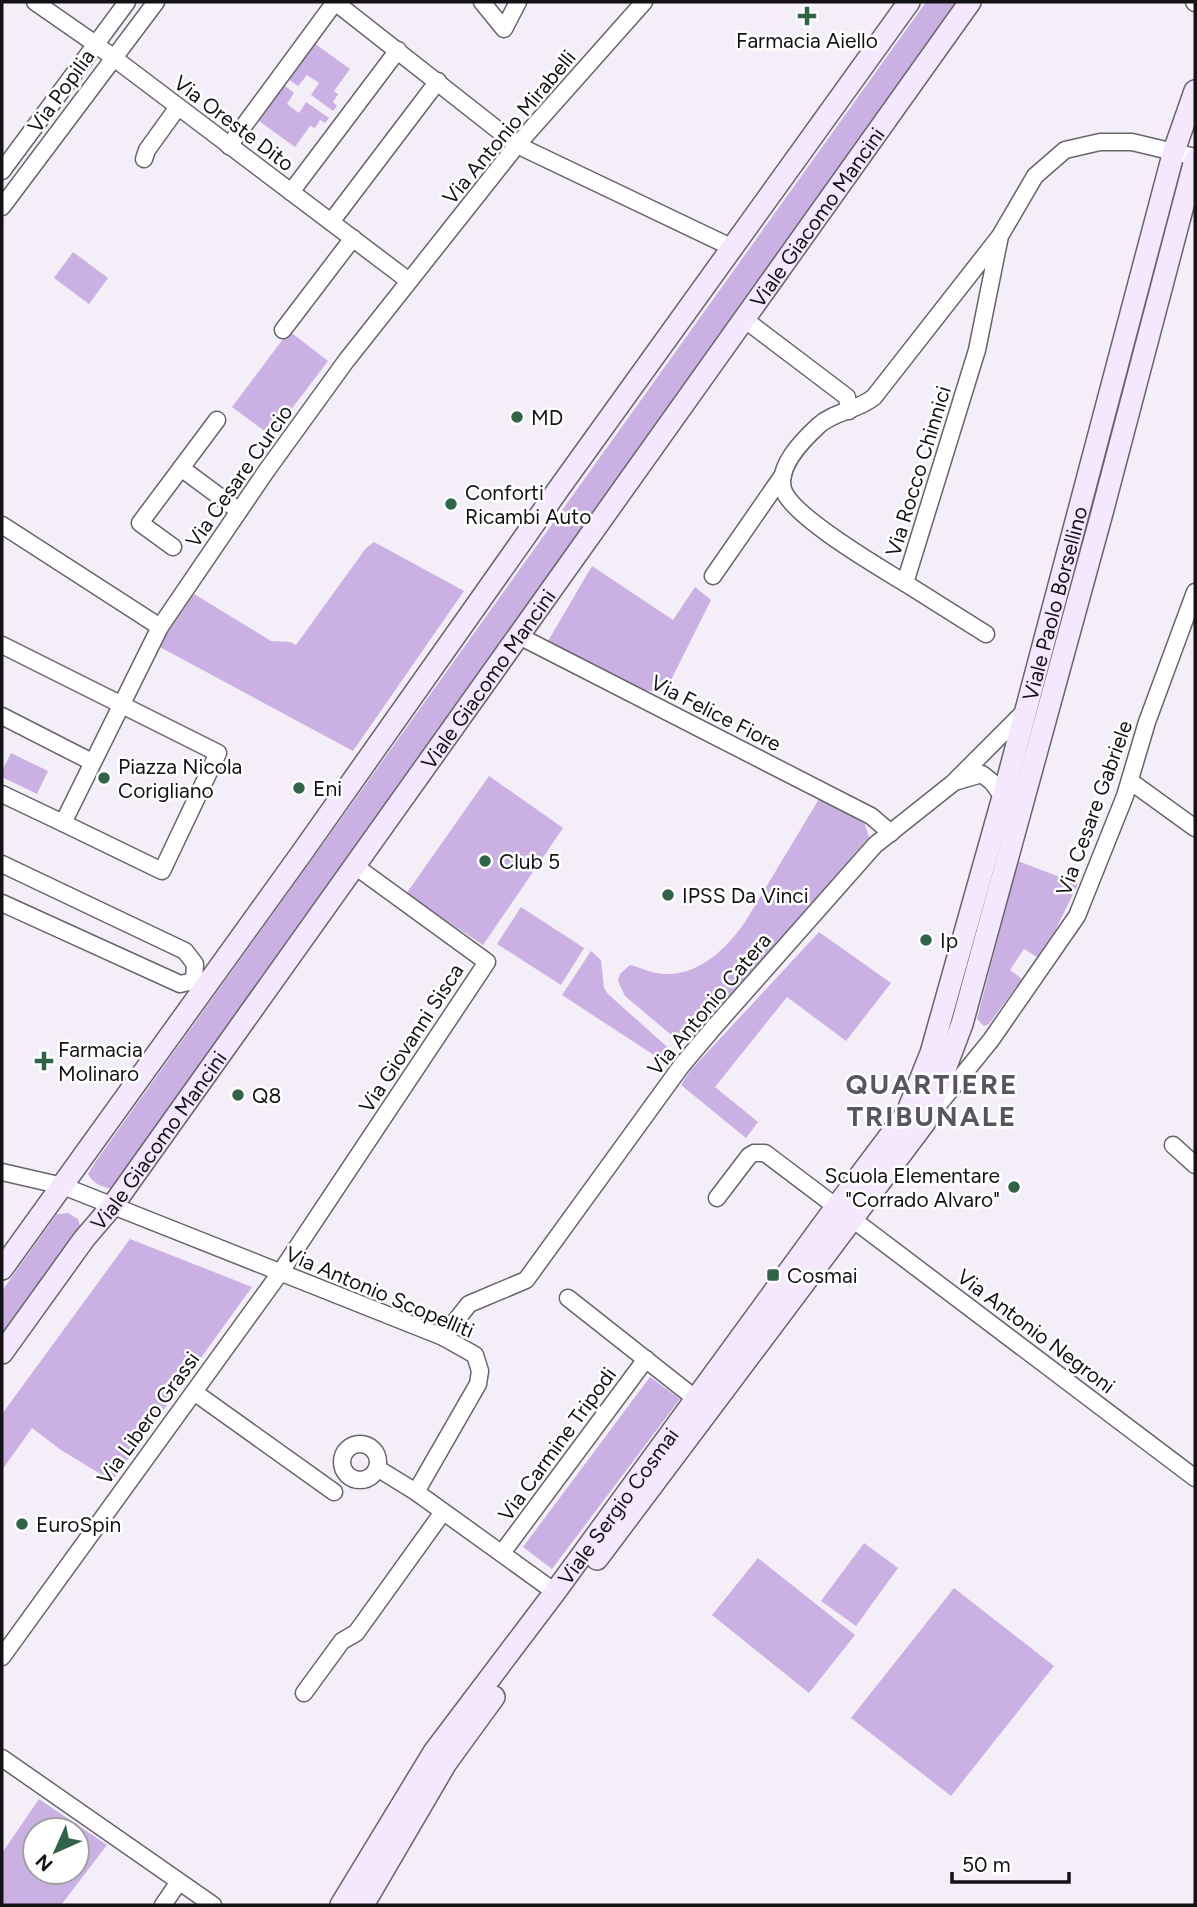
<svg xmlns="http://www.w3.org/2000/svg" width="1197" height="1907" font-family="Figtree,sans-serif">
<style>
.green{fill:#cbb1e3;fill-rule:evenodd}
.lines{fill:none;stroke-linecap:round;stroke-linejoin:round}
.street-casing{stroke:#67646b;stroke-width:19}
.secondary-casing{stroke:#67646b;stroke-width:24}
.street{stroke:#fff;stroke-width:16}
.secondary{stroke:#f4e7fe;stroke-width:21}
.poi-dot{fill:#306348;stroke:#fff;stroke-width:2.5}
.labels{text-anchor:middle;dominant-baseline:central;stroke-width:5;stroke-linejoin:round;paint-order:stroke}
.poi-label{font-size:21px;fill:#141215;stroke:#fff;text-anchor:start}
.street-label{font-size:21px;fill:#141215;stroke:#fff}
.district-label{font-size:28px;font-weight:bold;letter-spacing:2px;fill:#58555c;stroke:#fff}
</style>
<rect width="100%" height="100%" fill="#f3eef7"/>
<g class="green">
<path d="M926,2H965L116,1189C104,1188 93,1184 88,1174L96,1161Z"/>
<polygon points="314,43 350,69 334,91 338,94 333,102 337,106 333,111 311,95 319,83 307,75 298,86 288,79"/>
<polygon points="284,85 294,93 287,104 299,113 306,102 329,118 325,123 320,120 315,128 310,126 295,147 259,121"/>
<polygon points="73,252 108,278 89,304 54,278"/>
<polygon points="289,331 328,361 271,436 232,407"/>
<polygon points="374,542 464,591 353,751 158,646 194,594 271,641 290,642 296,645 366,548"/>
<polygon points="592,566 673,620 695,587 711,600 668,686 658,693 642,689 548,641"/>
<polygon points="11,753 48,771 37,794 2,777 2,771"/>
<polygon points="489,776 563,828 483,945 406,894"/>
<path d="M819,799L864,822L869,837L692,1041H684L682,1044L625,996L618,981L620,974L630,965C640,967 648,972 657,973C694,980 726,950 745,922Z"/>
<polygon points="1018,861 1078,884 1055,931 1037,957 1024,949 1010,970 1022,979 989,1024 984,1026 977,1019"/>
<polygon points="521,907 584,948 561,985 497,944"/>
<polygon points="819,932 891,983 846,1041 787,997 715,1087 758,1122 746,1138 681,1085 690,1071"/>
<polygon points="591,951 601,960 604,988 608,994 674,1053 666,1063 562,995"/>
<polygon points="68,1213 78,1219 81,1229 2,1340 2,1291 57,1214"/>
<polygon points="130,1239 252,1287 112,1481 61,1450 32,1428 2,1470 2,1414"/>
<polygon points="650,1377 680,1399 552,1569 523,1547"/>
<polygon points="864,1543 898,1568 856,1626 821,1601"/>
<polygon points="758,1558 855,1635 809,1693 712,1615"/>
<polygon points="954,1588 1054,1666 951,1796 851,1718"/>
<path d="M39,1799L107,1845L61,1905H2V1853ZM35,1830H77V1872H35Z"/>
</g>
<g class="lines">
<g class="street-casing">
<g id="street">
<polyline points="35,2 94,43 409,281"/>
<polyline points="335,2 517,145 733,248"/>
<polyline points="482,2 504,29 518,2"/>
<polyline points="1194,2 1195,3"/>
<polyline points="229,146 335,2"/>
<polyline points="144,159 147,150 178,107"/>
<polyline points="2,171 127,2"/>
<polyline points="291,192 398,50"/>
<polyline points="2,207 156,2"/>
<polyline points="331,222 438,81"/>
<path d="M1000,236L977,350L905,583C879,567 791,516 783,489C777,466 802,441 818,426C834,411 857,411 874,397L1000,236L1035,176L1065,150L1100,142H1132L1195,157"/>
<polyline points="744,319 847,397 849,411"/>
<polyline points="283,330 353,238"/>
<polyline points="181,468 239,511"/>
<polyline points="2,525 160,627"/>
<polyline points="173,547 140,523 217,420"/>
<polyline points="713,576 783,475"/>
<polyline points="905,583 986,634"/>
<polyline points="519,636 871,816 891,833"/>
<polyline points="2,645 218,753 162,871 63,823 160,627 267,470 346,361 517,145 644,2"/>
<polyline points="2,716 92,762"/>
<polyline points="958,781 982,774 992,782 1003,797"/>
<polyline points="1130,781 1195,828"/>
<polyline points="2,794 63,823"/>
<polyline points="2,864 185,951 195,964 194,981"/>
<polyline points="2,903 180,984 194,981 201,985"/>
<polyline points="935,1109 991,1040 1077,916 1125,796 1147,722 1195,592"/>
<polyline points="1173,1145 1195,1165"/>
<polyline points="2,1172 63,1186 443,1337 475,1355 480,1371 478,1384 416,1492 555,1592"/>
<polyline points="717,1198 749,1156 754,1153 765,1153 1195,1478"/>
<polyline points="568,1298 696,1399"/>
<polyline points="443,1337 469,1304 526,1280 682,1065 715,1026 875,845 953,783 1026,710"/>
<polyline points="194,1392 334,1492"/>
<circle cx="360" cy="1462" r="18"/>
<polyline points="377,1468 416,1492"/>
<polyline points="502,1553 646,1359"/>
<polyline points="2,1657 280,1273 487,962 355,866"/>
<polyline points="304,1693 342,1641 356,1633 443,1512"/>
<polyline points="2,1758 213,1905"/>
<polyline points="163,1905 178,1883"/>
</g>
</g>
<g class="secondary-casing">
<g id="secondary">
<polyline points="2,1269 301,854 560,487 909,2"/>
<path id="s1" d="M2,1353L84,1239L113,1205L970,2"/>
<polyline points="597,1559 925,1122 962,1024 1102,513 1195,160"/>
<path id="s2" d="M341,1905L434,1752L555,1592L825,1222L907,1113L931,1053L1003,797L1174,151L1195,91"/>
<polyline points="363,1905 446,1763 494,1697"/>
</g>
</g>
<use href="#street" class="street"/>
<use href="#secondary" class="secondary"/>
</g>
<g class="poi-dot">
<path d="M803.5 5.5h7v7h7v7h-7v7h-7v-7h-7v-7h7z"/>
<circle cx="517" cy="417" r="7"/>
<circle cx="451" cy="504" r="7"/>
<circle cx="104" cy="778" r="7"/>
<circle cx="299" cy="788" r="7"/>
<circle cx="485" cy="861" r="7"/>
<circle cx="668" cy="895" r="7"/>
<circle cx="926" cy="940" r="7"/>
<path d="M40.5 1050.5h7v7h7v7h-7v7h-7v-7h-7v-7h7z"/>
<circle cx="238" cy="1095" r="7"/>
<circle cx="1014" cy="1187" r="7"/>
<rect x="766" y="1268" width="14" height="14" rx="3.5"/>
<circle cx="22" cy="1524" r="7"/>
</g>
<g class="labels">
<g class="poi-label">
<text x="807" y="40" text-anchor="middle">Farmacia Aiello</text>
<text x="531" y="417">MD</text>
<text x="465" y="492">Conforti<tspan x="465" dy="24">Ricambi Auto</tspan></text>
<text x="118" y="766">Piazza Nicola<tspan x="118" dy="24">Corigliano</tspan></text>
<text x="313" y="788">Eni</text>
<text x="499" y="861">Club 5</text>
<text x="682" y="895">IPSS Da Vinci</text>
<text x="940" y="940">Ip</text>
<text x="58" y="1049">Farmacia<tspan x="58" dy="24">Molinaro</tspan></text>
<text x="252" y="1095">Q8</text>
<text x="1000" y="1175" text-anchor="end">Scuola Elementare<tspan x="1000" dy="24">"Corrado Alvaro"</tspan></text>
<text x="787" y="1275">Cosmai</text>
<text x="36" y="1524">EuroSpin</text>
</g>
<g class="street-label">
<text transform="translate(61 91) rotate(-54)">Via Popilia</text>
<text transform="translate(234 123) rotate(37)">Via Oreste Dito</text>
<text transform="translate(509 127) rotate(-50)">Via Antonio Mirabelli</text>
<text stroke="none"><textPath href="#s1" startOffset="1398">Viale Giacomo Mancini</textPath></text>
<text transform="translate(918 471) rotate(-73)">Via Rocco Chinnici</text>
<text transform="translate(239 476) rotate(-55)">Via Cesare Curcio</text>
<text stroke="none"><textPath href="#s2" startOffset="1505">Viale Paolo Borsellino</textPath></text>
<text stroke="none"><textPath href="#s1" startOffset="831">Viale Giacomo Mancini</textPath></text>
<text transform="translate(716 713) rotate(27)">Via Felice Fiore</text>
<text transform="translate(1094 808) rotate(-70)">Via Cesare Gabriele</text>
<text transform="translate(709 1004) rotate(-50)">Via Antonio Catera</text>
<text transform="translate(411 1038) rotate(-57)">Via Giovanni Sisca</text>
<text stroke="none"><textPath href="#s1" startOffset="264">Viale Giacomo Mancini</textPath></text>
<text transform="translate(380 1292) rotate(23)">Via Antonio Scopelliti</text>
<text transform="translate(1036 1331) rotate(37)">Via Antonio Negroni</text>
<text transform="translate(148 1418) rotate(-54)">Via Libero Grassi</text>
<text transform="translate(557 1444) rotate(-54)">Via Carmine Tripodi</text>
<text stroke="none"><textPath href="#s2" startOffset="486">Viale Sergio Cosmai</textPath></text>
</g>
<g class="district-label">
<text x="932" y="1084">QUARTIERE<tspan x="932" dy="32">TRIBUNALE</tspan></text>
</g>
</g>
<rect width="1197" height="1907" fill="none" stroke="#141215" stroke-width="7"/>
<g transform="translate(56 1851) rotate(225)"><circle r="33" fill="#ffffff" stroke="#a1a0a1" stroke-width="2"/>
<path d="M0-5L12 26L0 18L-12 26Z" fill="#306348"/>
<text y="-10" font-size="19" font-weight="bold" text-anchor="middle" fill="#141215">N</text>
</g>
<path d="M952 1872v10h117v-10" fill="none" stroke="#141215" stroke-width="3.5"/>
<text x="962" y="1872" font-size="21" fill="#141215" stroke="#ffffff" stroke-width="5" paint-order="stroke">50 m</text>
</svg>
